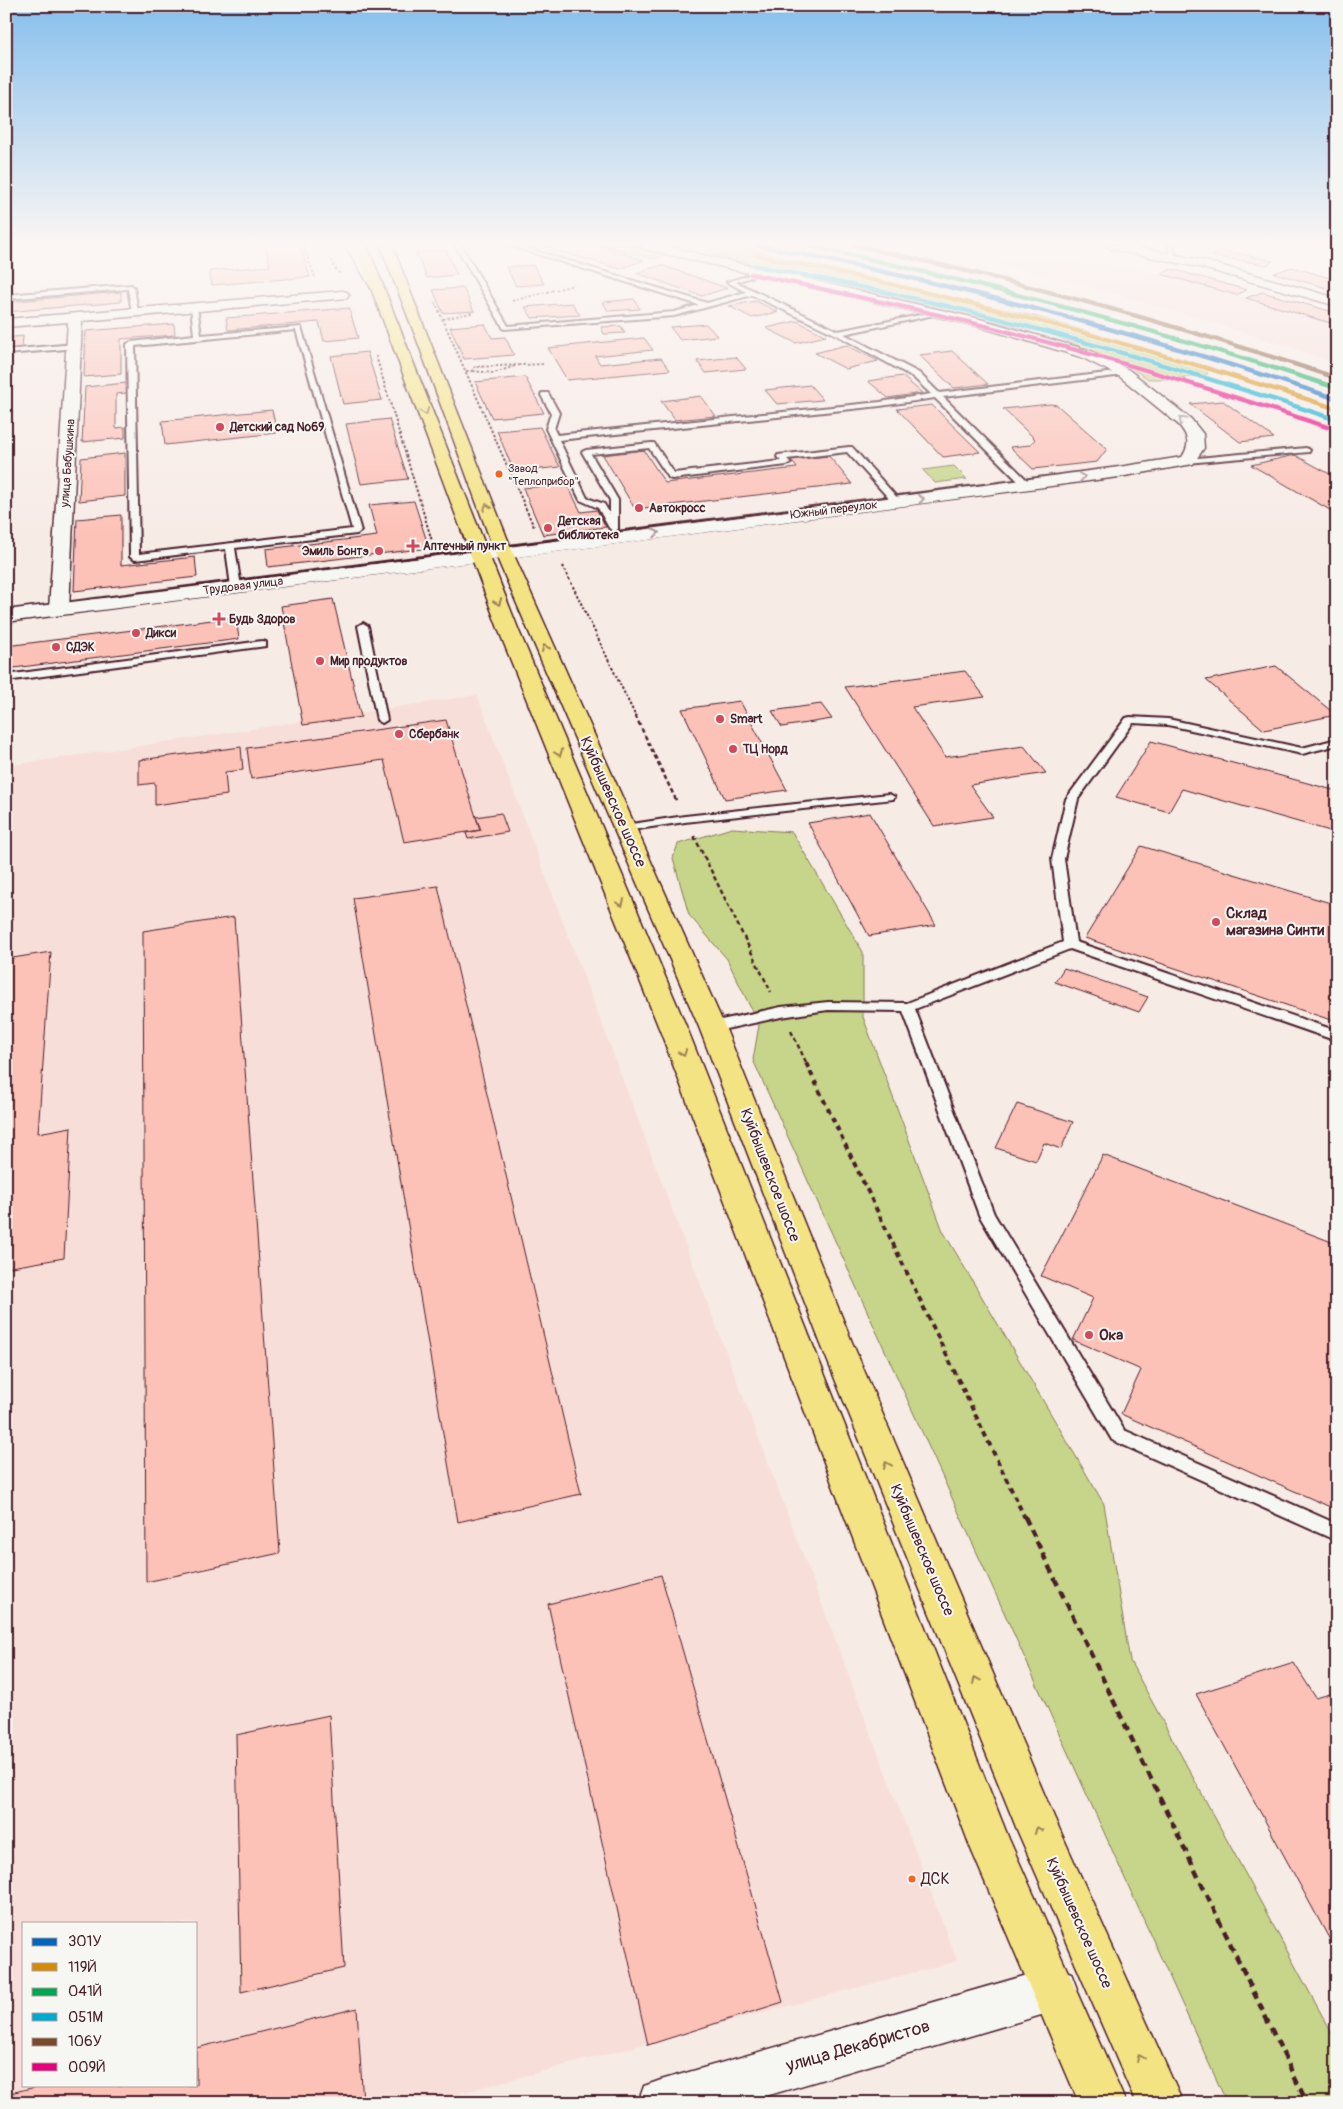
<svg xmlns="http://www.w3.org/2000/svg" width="1343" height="2109" font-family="Pangolin,sans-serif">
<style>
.built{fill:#f8ded8;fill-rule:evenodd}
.green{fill:#c6d589;stroke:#887a5a}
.building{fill:#fcc1b7;stroke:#4a1f2b}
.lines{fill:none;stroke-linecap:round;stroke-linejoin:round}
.lane-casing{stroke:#4a1f2b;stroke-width:4}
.street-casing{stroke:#4a1f2b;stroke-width:3}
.secondary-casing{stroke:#4a1f2b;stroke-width:3}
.primary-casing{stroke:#4a1f2b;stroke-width:3}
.path-far3{stroke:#4a1f2b;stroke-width:2;stroke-dasharray:2.5 2;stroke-linecap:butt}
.path-far2{stroke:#4a1f2b;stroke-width:2.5;stroke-dasharray:4.5 3;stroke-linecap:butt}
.path-far1{stroke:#4a1f2b;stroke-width:4;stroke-dasharray:5.5 4.5;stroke-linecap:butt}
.path{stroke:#4a1f2b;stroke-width:4.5;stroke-dasharray:8 5.5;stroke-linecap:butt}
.lane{fill:#f6f6f2;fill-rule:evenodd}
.street{fill:#f6f6f2;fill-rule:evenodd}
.secondary{fill:#f6f6f2;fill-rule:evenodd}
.primary{fill:#f4e382;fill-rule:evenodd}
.rail-1-casing{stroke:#f6f6f2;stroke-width:6}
.rail-2-casing{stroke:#f6f6f2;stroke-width:6}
.rail-3-casing{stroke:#f6f6f2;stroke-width:6}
.rail-4-casing{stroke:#f6f6f2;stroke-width:6}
.rail-5-casing{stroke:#f6f6f2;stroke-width:6}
.rail-6-casing{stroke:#f6f6f2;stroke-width:6}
.rail-1{stroke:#0065bd;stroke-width:4.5}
.rail-2{stroke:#d48b09;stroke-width:4.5}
.rail-3{stroke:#00a651;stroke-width:4.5}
.rail-4{stroke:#00a9ce;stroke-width:4.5}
.rail-5{stroke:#7a4b2a;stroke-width:4.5}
.rail-6{stroke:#e5007d;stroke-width:4.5}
.oneway{stroke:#9f8156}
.oneway2{stroke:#a99598}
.poi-dot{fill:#d1495b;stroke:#f6f6f2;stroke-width:2}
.bus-dot{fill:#f26522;stroke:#f6f6f2;stroke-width:2}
.labels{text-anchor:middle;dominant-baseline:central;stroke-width:4;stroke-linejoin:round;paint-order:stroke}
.far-bus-label{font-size:11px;fill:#4a1f2b;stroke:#f6f6f2;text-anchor:start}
.far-poi-label{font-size:12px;font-weight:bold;fill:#4a1f2b;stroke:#f6f6f2;text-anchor:start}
.far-street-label{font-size:12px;fill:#4a1f2b;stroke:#f6f6f2}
.street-label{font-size:15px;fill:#4a1f2b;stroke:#f6f6f2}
.poi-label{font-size:15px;font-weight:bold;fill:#4a1f2b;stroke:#f6f6f2;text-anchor:start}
.near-bus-label{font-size:16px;fill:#4a1f2b;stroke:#f6f6f2;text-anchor:start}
.near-street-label{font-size:18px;fill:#4a1f2b;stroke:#f6f6f2}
</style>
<rect width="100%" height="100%" fill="#f7ebe6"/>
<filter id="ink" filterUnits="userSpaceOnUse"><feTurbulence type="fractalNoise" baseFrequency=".02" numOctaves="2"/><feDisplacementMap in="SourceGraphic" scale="10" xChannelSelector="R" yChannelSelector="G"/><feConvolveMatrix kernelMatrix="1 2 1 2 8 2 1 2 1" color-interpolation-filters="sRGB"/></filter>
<g filter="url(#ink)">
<g class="built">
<polygon points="907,245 994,245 1080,263 1135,267 1226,292 1337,325 1337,365 1300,350 1214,323 1075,282"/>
<path d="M477,695L957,1961L423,2103H6V766ZM24,1923H196V2085H24Z"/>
</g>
<g class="green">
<polygon points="601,245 628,245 668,254 654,259"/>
<polygon points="729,245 1034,316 1211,367 1206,375 1169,379 1148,379 1130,367 1055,336 713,254 711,248"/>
<polygon points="954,466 967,479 935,483 923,470"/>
<polygon points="732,828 792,832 863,952 863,1017 943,1231 1104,1504 1130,1661 1337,2043 1337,2103 1227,2103 753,1060 759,1025 727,959 689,915 673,858 678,844"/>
</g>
<g class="building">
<polygon points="265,245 300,245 310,277 212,285 209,271 270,266"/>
<polygon points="552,245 590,245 644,260 620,269 545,247"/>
<polygon points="446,250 457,275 427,278 416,253"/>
<polygon points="1222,250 1273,261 1267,265 1212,256"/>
<polygon points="533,265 544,284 516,286 506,267"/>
<polygon points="661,265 727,288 702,296 636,273"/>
<polygon points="1292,267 1337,280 1337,291 1274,273"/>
<polygon points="1172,269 1247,290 1236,295 1161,274"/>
<polygon points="463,288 474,311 443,313 433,290"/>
<polygon points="121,292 121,302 6,312 6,302"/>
<polygon points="1262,292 1337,313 1337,325 1246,298"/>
<polygon points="634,299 640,309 608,311 603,302"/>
<polygon points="756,301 778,312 752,318 729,306"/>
<polygon points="572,303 580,315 532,318 525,307"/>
<polygon points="349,308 358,338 324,341 319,322 228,330 226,318"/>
<polygon points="797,321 826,336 796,343 766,328"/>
<polygon points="174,324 175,335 121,339 121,374 84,377 86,331"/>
<polygon points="485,324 492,338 505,337 514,355 464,359 450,327"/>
<polygon points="706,324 717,336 680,340 670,327"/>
<polygon points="621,326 625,333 604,334 601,327"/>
<polygon points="23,336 22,348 6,350 6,338"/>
<polygon points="644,338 653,350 595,356 600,364 661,358 670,370 567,380 548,348"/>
<polygon points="846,345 878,361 846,369 815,353"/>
<polygon points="952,351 988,384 954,388 919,355"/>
<polygon points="367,352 382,400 343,404 331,356"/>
<polygon points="736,357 746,369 706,373 697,361"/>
<polygon points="902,376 922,393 888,398 868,381"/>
<polygon points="525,377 544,413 492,418 475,382"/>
<polygon points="127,383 127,393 116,394 116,428 125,427 125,438 82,442 85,387"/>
<polygon points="810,385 823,400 777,404 765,390"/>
<polygon points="701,396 716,416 675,420 661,401"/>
<polygon points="1223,401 1274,438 1240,442 1190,404"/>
<polygon points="11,403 9,418 6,418 6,404"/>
<polygon points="1050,404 1057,405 1107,449 1097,462 1033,469 1010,447 1030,445 1035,439 1003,409"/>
<polygon points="932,405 980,452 943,457 897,409"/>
<polygon points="272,410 277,433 165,445 162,421"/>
<polygon points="389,419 408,479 361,484 346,424"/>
<polygon points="540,427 560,467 514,472 497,431"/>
<polygon points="644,450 665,483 797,468 791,460 829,456 852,484 635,509 603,455"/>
<polygon points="125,453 125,496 79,501 81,458"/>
<polygon points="1295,455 1337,478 1337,514 1251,465"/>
<polygon points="567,484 581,512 597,510 606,527 543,535 523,488"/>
<polygon points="414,501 429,548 268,567 266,549 377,536 369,505"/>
<polygon points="121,515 121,565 195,557 197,577 74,591 77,519"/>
<polygon points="333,599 361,717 303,725 281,606"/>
<polygon points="236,617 239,639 6,669 6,646"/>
<polygon points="1276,666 1336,715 1264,730 1206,680"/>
<polygon points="965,671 985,697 912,707 945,757 1024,746 1046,773 970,785 993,817 934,826 845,687"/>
<polygon points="740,701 787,790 725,799 682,709"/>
<polygon points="821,704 832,719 782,727 772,711"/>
<polygon points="446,720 480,830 404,842 384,760 251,779 247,748"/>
<polygon points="1151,741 1337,791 1337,833 1182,789 1169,812 1116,797"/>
<polygon points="241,747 243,770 225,772 227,795 155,805 155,783 139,785 139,760"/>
<polygon points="501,813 508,832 468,839 466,833 481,830 476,817"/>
<polygon points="870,813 936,925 869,936 808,823"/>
<polygon points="1141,846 1337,905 1337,1022 1085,938"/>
<polygon points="438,886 581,1494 458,1522 353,898"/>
<polygon points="234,917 280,1553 146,1582 143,931"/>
<polygon points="51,952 38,1133 71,1127 64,1258 6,1268 6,959"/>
<polygon points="1064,968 1148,997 1139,1012 1055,982"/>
<polygon points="1017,1104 1073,1122 1061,1149 1044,1143 1036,1161 996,1148"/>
<polygon points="1103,1155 1337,1244 1337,1510 1121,1414 1141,1370 1073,1340 1093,1298 1041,1276"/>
<polygon points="661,1575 783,2002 648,2045 548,1604"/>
<polygon points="1294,1663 1316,1698 1337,1692 1337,1953 1196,1694"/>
<polygon points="329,1715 344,1968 241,1992 236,1735"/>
<polygon points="357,2008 363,2103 6,2103 6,2094 44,2085 196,2085 196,2048"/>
</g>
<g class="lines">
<g class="lane-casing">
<g id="lane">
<polygon points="455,245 461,245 508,326 674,312 699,305 508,245 516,245 707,303 746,292 727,282 763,271 763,273 736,282 838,331 936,312 936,314 934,315 844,334 919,373 939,393 1124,371 1128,373 1124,375 943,397 1030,483 1031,485 1027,488 1024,487 935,398 880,406 559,440 587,498 604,504 610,514 610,500 582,452 586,450 651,443 654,443 674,473 781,461 777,457 778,455 849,447 852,447 901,502 894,504 847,452 787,459 791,463 787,465 672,479 669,478 649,448 591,454 618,500 618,529 614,532 609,528 598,508 580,500 546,429 551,413 541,395 542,393 548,393 559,413 554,429 557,435 880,402 931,394 913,377 835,334 752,295 674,316 504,329"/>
<polygon points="1168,245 1174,245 1175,258 1170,257"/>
<polygon points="131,285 134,287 138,312 135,314 132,312 128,289 6,299 6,295"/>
<path d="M194,305L197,307L201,335L301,327L361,531L357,534L235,548L241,587L236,590L231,587L226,549L135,560L130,557L127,344L131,342L194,335L191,307ZM296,330L352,529L139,554L135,346Z"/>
<polygon points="75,344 78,344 78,348 6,354 6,350"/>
<polygon points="1306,448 1310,450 1309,452 1187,463 1183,461 1187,459"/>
<polygon points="363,623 368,626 387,720 382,723 377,720 358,626"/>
<polygon points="262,641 266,642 266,646 6,681 6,675"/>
<polygon points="1130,717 1168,719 1302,748 1337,739 1337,745 1302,754 1168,725 1133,723 1078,799 1064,859 1076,942 1337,1031 1337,1041 1070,949 915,1009 994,1214 1124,1430 1337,1524 1337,1541 1112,1440 979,1215 903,1011 828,1010 781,1017 712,1032 707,1030 705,1027 707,1024 712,1022 781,1007 828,1002 907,1003 1063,942 1052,859 1066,799 1126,718"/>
<polygon points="889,794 895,797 893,799 685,822 625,831 619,828 625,825 685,816"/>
</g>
</g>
<g class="street-casing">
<g id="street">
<polygon points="1105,245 1127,245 1205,261 1337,298 1337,306 1203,268 1111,249"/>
<polygon points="342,291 347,292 349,295 347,298 82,321 69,609 66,613 59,615 52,613 49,609 68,322 6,327 6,319"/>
<polygon points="1055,1967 1071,1973 1077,1989 1071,2005 1055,2011 742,2103 638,2103 644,2086 661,2080"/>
</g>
</g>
<g class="secondary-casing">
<g id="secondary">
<polygon points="345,245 357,245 383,285 381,288 371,288"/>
<path d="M639,245H660L980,319L1091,351L1129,370L1191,419L1203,434L1204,448L1193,464L1119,477C748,527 377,576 6,622V610C377,565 748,517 1119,467L1182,457C1190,445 1189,437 1179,425L1119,376L1081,357L977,326L645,249Z"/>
</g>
</g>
<g class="primary-casing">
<g id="primary">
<polygon points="355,245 367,245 519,631 689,1033 1009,1839 1126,2103 1079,2103 971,1849 661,1033 499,631"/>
<polygon points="380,245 392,245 513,553 725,1027 852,1342 1054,1817 1183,2103 1136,2103 1018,1832 820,1342 699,1027 495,553 417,340"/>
</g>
</g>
<g class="path-far3">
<polyline points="303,245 315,277"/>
<polyline points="601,245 624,251"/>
<polyline points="332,260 334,267 341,275"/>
<polyline points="512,301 574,285"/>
<polyline points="435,302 534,527"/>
<polyline points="443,319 475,312"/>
<polyline points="376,356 432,541"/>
<polyline points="466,371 472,371 475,367 544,364"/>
<polyline points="473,371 494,373 515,366"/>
<polyline points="563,566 636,717"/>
</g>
<g class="path-far2">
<polyline points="635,715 677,802"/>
<polyline points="694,836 771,992"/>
<polyline points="791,1031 807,1064"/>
</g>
<polyline class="path-far1" points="806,1063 1025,1518"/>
<polyline class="path" points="1025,1517 1307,2103"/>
<use href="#lane" class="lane"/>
<use href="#street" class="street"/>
<use href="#secondary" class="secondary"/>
<use href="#primary" class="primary"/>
<g class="rail-1-casing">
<path id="rail-1" d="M757,245C820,258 883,271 945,286C1078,318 1208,356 1337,399"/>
</g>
<g class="rail-2-casing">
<path id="rail-2" d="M755,255C951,294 1144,346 1334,408"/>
</g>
<g class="rail-3-casing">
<path id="rail-3" d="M804,245C984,283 1162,331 1337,388"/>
</g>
<g class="rail-4-casing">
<path id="rail-4" d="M753,265C824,279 894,293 964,310C1088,341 1210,378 1331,418"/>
</g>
<g class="rail-5-casing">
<path id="rail-5" d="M853,245C1017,280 1178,325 1337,378"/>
</g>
<g class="rail-6-casing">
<path id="rail-6" d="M751,274C837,292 923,310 1009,332C1116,360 1222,392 1327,427"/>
</g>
<use href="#rail-1" class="rail-1"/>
<use href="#rail-2" class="rail-2"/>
<use href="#rail-3" class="rail-3"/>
<use href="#rail-4" class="rail-4"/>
<use href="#rail-5" class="rail-5"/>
<use href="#rail-6" class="rail-6"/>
</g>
<defs><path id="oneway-chevron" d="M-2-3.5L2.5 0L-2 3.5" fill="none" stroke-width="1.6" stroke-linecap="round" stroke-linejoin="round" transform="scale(1.25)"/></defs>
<g class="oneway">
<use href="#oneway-chevron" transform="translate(425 412) rotate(69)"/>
<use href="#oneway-chevron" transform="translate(487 507) rotate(-110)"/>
<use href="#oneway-chevron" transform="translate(498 602) rotate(69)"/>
<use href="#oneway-chevron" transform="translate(545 648) rotate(-114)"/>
<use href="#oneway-chevron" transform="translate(559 753) rotate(68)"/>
<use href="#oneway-chevron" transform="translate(621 903) rotate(67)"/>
<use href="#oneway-chevron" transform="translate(683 1053) rotate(69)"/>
<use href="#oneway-chevron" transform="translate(887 1465) rotate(-113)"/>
<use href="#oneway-chevron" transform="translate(976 1680) rotate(-113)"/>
<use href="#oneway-chevron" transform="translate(1038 1830) rotate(-113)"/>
<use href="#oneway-chevron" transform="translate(1140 2058) rotate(-115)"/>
</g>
<g class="oneway2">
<use href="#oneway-chevron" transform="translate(1182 420) rotate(-137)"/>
<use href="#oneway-chevron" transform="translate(1082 477) rotate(-8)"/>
<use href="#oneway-chevron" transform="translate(921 499) rotate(-8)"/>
<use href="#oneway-chevron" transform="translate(656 533) rotate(-7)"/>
</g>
</g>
<linearGradient id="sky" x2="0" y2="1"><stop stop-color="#87bfed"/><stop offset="0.45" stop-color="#fbf6f4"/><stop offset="1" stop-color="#fbf6f4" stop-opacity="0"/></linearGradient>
<rect width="1343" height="540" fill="url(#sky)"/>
<g class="poi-dot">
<circle cx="220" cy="427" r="5"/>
<circle cx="639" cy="508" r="5"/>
<circle cx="548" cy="528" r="5"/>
<path d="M410.5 538.5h5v5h5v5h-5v5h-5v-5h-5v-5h5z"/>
<circle cx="379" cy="551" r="5"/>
<path d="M216.5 611.5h5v5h5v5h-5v5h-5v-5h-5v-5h5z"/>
<circle cx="136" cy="633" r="5"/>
<circle cx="56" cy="647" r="5"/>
<circle cx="320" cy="661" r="5"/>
<circle cx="720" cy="719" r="5"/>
<circle cx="399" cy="734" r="5"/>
<circle cx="733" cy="749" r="5"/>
<circle cx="1216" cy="922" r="5"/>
<circle cx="1089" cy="1335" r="5"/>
</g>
<g class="bus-dot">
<circle cx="499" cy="474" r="4.5"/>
<circle cx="912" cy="1879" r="4.5"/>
</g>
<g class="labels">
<g class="far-bus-label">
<text x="508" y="468">Завод<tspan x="508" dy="13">"Теплоприбор"</tspan></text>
</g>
<g class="far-poi-label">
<text x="230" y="427">Детский сад №69</text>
<text x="649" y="508">Автокросс</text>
<text x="558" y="521">Детская<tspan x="558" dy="14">библиотека</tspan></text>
<text x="423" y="546">Аптечный пункт</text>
<text x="369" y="551" text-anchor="end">Эмиль Бонтэ</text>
<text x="229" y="619">Будь Здоров</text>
<text x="146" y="633">Дикси</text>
<text x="66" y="647">СДЭК</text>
<text x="330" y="661">Мир продуктов</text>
<text x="730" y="719">Smart</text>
<text x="409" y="734">Сбербанк</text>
<text x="743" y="749">ТЦ Норд</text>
</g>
<g class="far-street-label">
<text transform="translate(68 463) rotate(-86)">улица Бабушкина</text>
<text transform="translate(834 510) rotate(-7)">Южный переулок</text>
<text transform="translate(243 586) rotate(-7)">Трудовая улица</text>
</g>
<g class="street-label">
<text transform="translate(613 802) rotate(66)">Куйбышевское шоссе</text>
<text transform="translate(770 1175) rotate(69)">Куйбышевское шоссе</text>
<text transform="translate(922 1550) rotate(67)">Куйбышевское шоссе</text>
<text transform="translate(1079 1923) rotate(66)">Куйбышевское шоссе</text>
</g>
<g class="poi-label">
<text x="1226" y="913">Склад<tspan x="1226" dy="17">магазина Синти</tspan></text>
<text x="1099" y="1335">Ока</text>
</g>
<g class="near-bus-label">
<text x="921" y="1879">ДСК</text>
</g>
<g class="near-street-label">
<text transform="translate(858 2046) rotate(-16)">улица Декабристов</text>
</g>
</g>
<rect width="1343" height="2109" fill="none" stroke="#f6f6f2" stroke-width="25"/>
<rect x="12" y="12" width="1318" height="2084" fill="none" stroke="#4a1f2b" stroke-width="2" filter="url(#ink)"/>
<rect x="22" y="1922" width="175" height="165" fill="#f6f6f2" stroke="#b1a0a2"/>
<rect x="32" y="1938" width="25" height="8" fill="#0065bd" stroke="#b1a0a2"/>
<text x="68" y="1946" font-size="15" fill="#4a1f2b">301У</text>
<rect x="32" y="1963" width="25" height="8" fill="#d48b09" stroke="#b1a0a2"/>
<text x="68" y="1972" font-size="15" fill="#4a1f2b">119Й</text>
<rect x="32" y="1988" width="25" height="8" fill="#00a651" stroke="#b1a0a2"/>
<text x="68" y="1996" font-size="15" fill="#4a1f2b">041Й</text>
<rect x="32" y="2013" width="25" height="8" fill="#00a9ce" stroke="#b1a0a2"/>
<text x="68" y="2022" font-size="15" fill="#4a1f2b">051М</text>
<rect x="32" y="2038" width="25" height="8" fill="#7a4b2a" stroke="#b1a0a2"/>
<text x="68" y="2046" font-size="15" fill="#4a1f2b">106У</text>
<rect x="32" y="2063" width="25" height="8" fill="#e5007d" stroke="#b1a0a2"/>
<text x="68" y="2072" font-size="15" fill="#4a1f2b">009Й</text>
</svg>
